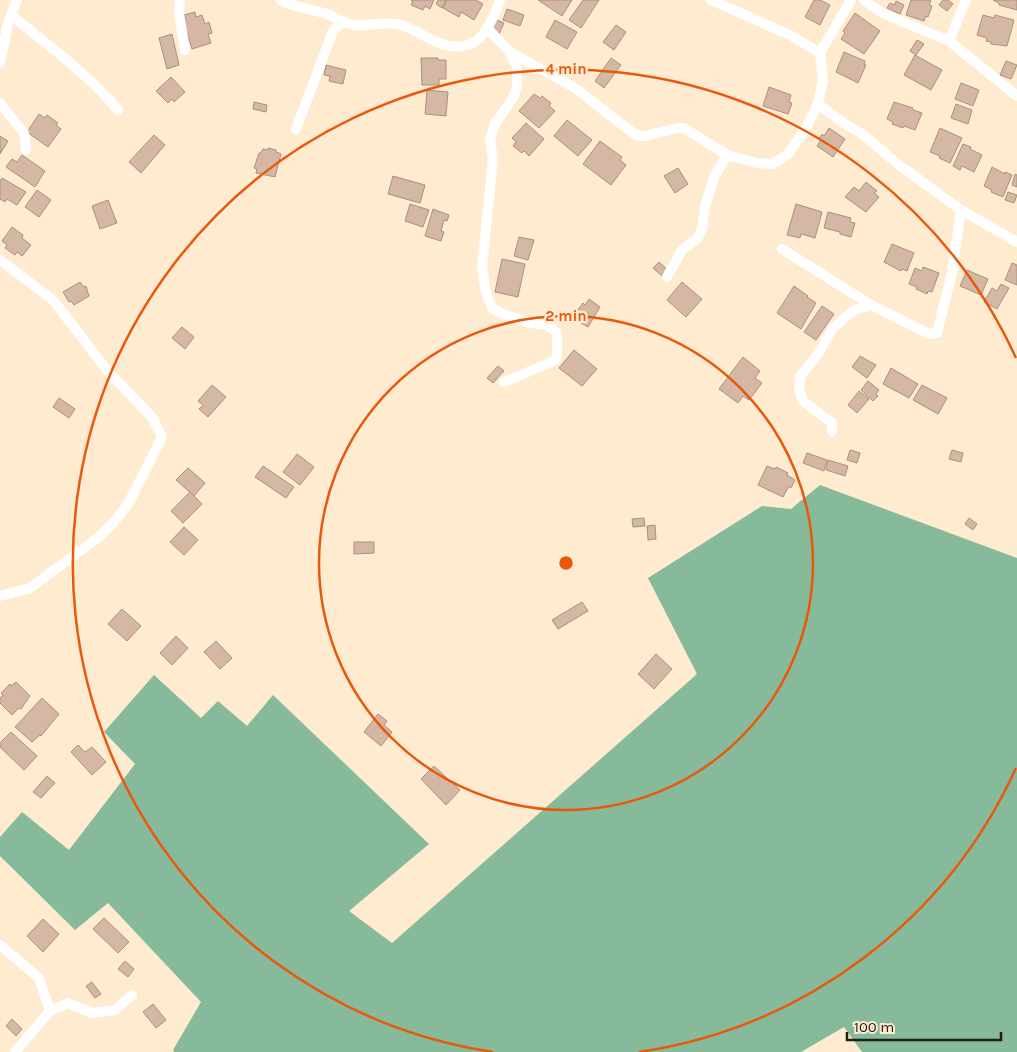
<svg xmlns="http://www.w3.org/2000/svg" width="1017" height="1052" font-family="Karla,sans-serif">
<style>
.forest{fill:#86ba9b}
.building{fill:#d4b7a5;stroke:#ab907f}
.lines{fill:none;stroke-linecap:round;stroke-linejoin:round}
.minor{stroke:#fff;stroke-width:10}
.ring{fill:none;stroke:#e8590c;stroke-width:2.5}
.centre{fill:#e8590c;stroke:#ffebd0;stroke-width:2.5}
.ring-label{font-size:15px;text-anchor:middle;font-weight:bold;fill:#e8590c;stroke:#ffebd0;stroke-width:4.5;stroke-linejoin:round;paint-order:stroke}
</style>
<rect width="100%" height="100%" fill="#ffebd0"/>
<polygon class="forest" points="820,485 1017,558 1017,1052 862,1052 844,1027 801,1052 174,1052 173,1050 201,1002 108,903 75,930 0,856 0,837 22,812 69,850 135,764 104,732 154,675 201,718 218,701 247,726 273,695 429,844 349,911 392,943 697,674 648,578 762,506 791,509"/>
<g class="building">
<polygon points="411,0 434,0 430,9 425,6 423,10 411,5 413,1"/>
<polygon points="438,0 446,0 442,8 436,4"/>
<polygon points="447,0 476,0 483,4 474,20 461,12 459,17 443,8"/>
<polygon points="538,0 572,0 562,16"/>
<polygon points="583,0 599,0 581,28 569,20"/>
<polygon points="814,0 820,0 830,5 820,25 805,17"/>
<polygon points="911,0 931,0 929,5 932,6 928,17 926,16 924,21 906,15"/>
<polygon points="943,0 948,0 953,4 947,11 939,5"/>
<polygon points="993,0 1017,0 1017,10 999,5 999,3"/>
<polygon points="896,1 904,5 900,14 887,8 890,3 895,5"/>
<polygon points="507,9 524,15 520,26 503,20"/>
<polygon points="195,12 196,17 202,15 205,24 209,22 212,33 208,34 211,43 192,49 183,21 186,20 184,15"/>
<polygon points="855,13 880,31 864,54 841,39 845,33 843,31"/>
<polygon points="983,15 994,18 995,15 1014,20 1007,46 991,44 991,42 986,41 987,38 977,35"/>
<polygon points="497,20 504,23 498,36 493,28"/>
<polygon points="555,20 577,32 567,49 546,37"/>
<polygon points="616,25 626,32 614,50 603,42"/>
<polygon points="172,34 179,65 167,69 159,38"/>
<polygon points="917,40 924,44 916,55 910,51"/>
<polygon points="844,52 865,61 864,65 866,65 858,83 836,72"/>
<polygon points="915,55 942,70 931,90 904,75"/>
<polygon points="421,58 438,58 438,60 446,60 446,79 439,79 439,85 422,85"/>
<polygon points="611,58 621,65 604,88 595,81"/>
<polygon points="1006,61 1017,65 1011,79 1000,75"/>
<polygon points="326,65 346,70 343,84 329,81 330,76 324,75"/>
<polygon points="171,77 185,92 174,102 172,99 168,103 156,91"/>
<polygon points="961,83 979,90 973,106 955,99"/>
<polygon points="769,87 791,95 789,102 792,103 788,114 763,106"/>
<polygon points="427,90 448,92 446,116 425,114"/>
<polygon points="534,94 540,98 542,96 551,103 549,106 555,111 539,128 519,111"/>
<polygon points="254,102 267,105 266,112 253,109"/>
<polygon points="894,102 913,108 913,110 922,113 915,130 904,126 903,128 892,124 893,122 887,119"/>
<polygon points="956,104 972,110 968,124 951,118"/>
<polygon points="39,114 45,118 47,115 58,123 56,125 61,129 48,147 27,132"/>
<polygon points="567,120 592,140 578,156 554,136"/>
<polygon points="526,123 544,139 529,156 524,151 522,153 513,146 516,142 512,138"/>
<polygon points="829,128 845,139 833,157 817,146 821,140 819,139 822,134 824,136"/>
<polygon points="940,128 962,138 950,163 939,158 940,156 930,152"/>
<polygon points="154,135 165,145 141,173 129,162"/>
<polygon points="0,136 8,141 0,154"/>
<polygon points="600,141 622,157 620,160 626,165 611,185 583,164"/>
<polygon points="963,144 971,147 970,149 982,155 974,172 962,166 960,170 953,166"/>
<polygon points="268,148 276,150 276,152 281,154 275,177 256,173 257,169 254,168 259,153 261,153 263,149 268,150"/>
<polygon points="22,155 45,171 35,187 6,167 12,159 17,162"/>
<polygon points="992,167 1005,174 1005,172 1012,175 1003,197 991,192 992,190 984,186"/>
<polygon points="678,168 688,184 675,193 664,176"/>
<polygon points="1015,174 1017,175 1017,187 1012,185"/>
<polygon points="393,176 425,185 420,203 388,194"/>
<polygon points="2,178 26,192 17,205 7,199 5,202 0,199 0,181"/>
<polygon points="866,182 877,191 874,193 879,197 866,212 845,197 854,187 859,191"/>
<polygon points="37,190 51,200 39,217 25,207"/>
<polygon points="1008,192 1017,195 1014,203 1005,200"/>
<polygon points="108,200 117,223 100,229 92,206"/>
<polygon points="410,204 429,210 423,227 405,221"/>
<polygon points="796,204 822,212 815,238 801,234 800,238 787,235"/>
<polygon points="433,209 449,215 447,221 444,220 441,231 444,232 441,241 425,236"/>
<polygon points="828,212 851,218 850,222 855,223 851,237 840,234 840,232 824,228"/>
<polygon points="12,227 23,235 22,238 31,245 22,256 17,252 15,255 5,248 7,245 2,241"/>
<polygon points="519,237 534,240 528,260 514,256"/>
<polygon points="892,244 914,253 907,271 902,269 901,271 884,262"/>
<polygon points="502,259 525,264 518,297 495,292"/>
<polygon points="659,262 668,270 662,276 653,268"/>
<polygon points="1012,263 1017,265 1017,285 1005,280"/>
<polygon points="923,267 939,273 932,292 928,291 927,294 916,289 917,287 909,284 915,268 922,271"/>
<polygon points="967,270 988,279 981,295 960,286"/>
<polygon points="80,282 84,287 86,286 89,296 74,305 71,301 69,302 63,292"/>
<polygon points="682,282 702,299 686,317 667,300"/>
<polygon points="1001,284 1009,288 997,309 984,302 992,288 997,291"/>
<polygon points="794,286 808,296 807,297 816,303 801,329 777,313"/>
<polygon points="589,299 600,307 588,327 576,320 580,313 577,311 583,303 585,305"/>
<polygon points="822,306 834,314 816,340 804,332"/>
<polygon points="182,327 194,337 185,349 172,338"/>
<polygon points="574,350 597,369 582,386 559,368"/>
<polygon points="860,356 876,365 867,378 852,367"/>
<polygon points="743,357 760,371 755,378 762,383 749,400 743,396 738,403 719,389"/>
<polygon points="498,366 504,371 493,383 487,378"/>
<polygon points="891,368 918,384 909,398 883,384"/>
<polygon points="868,381 879,390 876,394 878,396 873,401 861,390"/>
<polygon points="212,385 226,397 208,417 199,409 203,405 198,401"/>
<polygon points="922,385 947,398 938,414 913,400"/>
<polygon points="859,391 869,399 857,413 848,405"/>
<polygon points="59,398 75,409 69,418 53,407"/>
<polygon points="850,450 860,453 857,463 847,460"/>
<polygon points="952,450 963,453 961,462 949,459"/>
<polygon points="807,453 827,460 824,471 803,463"/>
<polygon points="297,454 314,467 300,485 283,472"/>
<polygon points="828,460 848,466 845,476 826,470"/>
<polygon points="263,466 294,487 286,498 255,477"/>
<polygon points="767,466 775,469 776,467 788,473 787,475 795,480 791,488 789,486 783,497 758,485"/>
<polygon points="188,468 205,483 194,496 176,480"/>
<polygon points="190,492 202,504 183,523 171,511"/>
<polygon points="644,518 645,526 633,527 632,519"/>
<polygon points="969,518 977,524 973,530 965,524"/>
<polygon points="655,525 656,539 648,540 647,526"/>
<polygon points="184,527 198,540 184,555 170,542"/>
<polygon points="354,542 374,542 374,553 354,554"/>
<polygon points="582,602 588,611 558,629 552,620"/>
<polygon points="122,609 141,626 127,641 108,624"/>
<polygon points="176,636 188,648 172,665 160,653"/>
<polygon points="216,641 232,658 220,669 204,652"/>
<polygon points="656,654 672,669 654,689 638,674"/>
<polygon points="16,682 30,696 21,709 19,708 12,715 0,703 0,698 3,695 1,693 10,684 11,686"/>
<polygon points="42,698 59,714 41,736 40,735 32,742 15,727"/>
<polygon points="378,714 387,721 384,725 392,732 381,746 364,732"/>
<polygon points="11,732 37,756 24,770 0,747 0,743"/>
<polygon points="78,745 85,752 92,747 106,762 92,775 71,752"/>
<polygon points="434,766 460,790 446,805 421,779"/>
<polygon points="47,776 55,783 41,798 33,792"/>
<polygon points="104,918 129,942 118,953 93,929"/>
<polygon points="43,919 59,934 43,952 27,936"/>
<polygon points="125,961 134,969 128,977 118,969"/>
<polygon points="92,982 101,994 95,998 86,986"/>
<polygon points="153,1004 166,1020 156,1028 143,1012"/>
<polygon points="12,1019 22,1029 16,1036 6,1026"/>
</g>
<g class="lines">
<g class="minor">
<polyline points="180,0 179,13 185,50"/>
<path d="M280,0C296,8 311,9 327,14C337,18 344,24 355,25C371,26 386,21 401,25C406,26 410,29 415,31C431,40 450,51 468,45C485,40 495,15 500,0"/>
<polyline points="711,0 790,35 820,53"/>
<polyline points="864,0 882,13 949,41 966,0"/>
<path d="M11,15C48,45 88,74 118,110"/>
<polyline points="9,20 17,0"/>
<polyline points="487,28 510,52 575,88 633,133 639,136 644,136 678,128 684,128 727,155 757,163 772,164 788,154 807,126 818,104 823,80 820,53 851,0"/>
<polyline points="949,41 1017,96"/>
<polyline points="0,63 8,23"/>
<polyline points="0,103 24,133 26,150"/>
<polyline points="818,104 845,124 861,133 899,165 961,210 1017,242"/>
<polyline points="296,129 333,31 342,22"/>
<polyline points="782,249 871,305 929,334 937,333 952,273 961,210"/>
<polyline points="0,260 53,300 110,374 152,417 162,437 128,504 115,521 99,537 30,588 0,596"/>
<polyline points="667,277 682,250 698,238 702,228 705,207 714,177 727,155"/>
<polyline points="504,382 554,361 557,357 557,333 553,329 546,325 530,323 503,314 492,308 486,293 482,267 493,159 490,140 495,124 513,98 517,86 517,66 510,53"/>
<polyline points="832,432 832,423 803,401 799,389 800,376 816,357 833,328 854,310 871,305"/>
<polyline points="0,945 39,978 50,1011"/>
<polyline points="15,1052 50,1011 68,1003 92,1013 115,1010 132,995"/>
</g>
</g>
<g class="ring">
<circle cx="566" cy="563" r="247"/>
<path d="M1016 768A494 494 0 0 1 639 1052M493 1052A494 494 0 1 1 1016 358"/>
</g>
<circle cx="566" cy="563" r="8" class="centre"/>
<g class="ring-label">
<text x="566" y="74">4 min</text>
<text x="566" y="321">2 min</text>
</g>
<path d="M847 1032v8h154v-8" fill="none" stroke="#251d14" stroke-width="2.5"/>
<text x="854" y="1032" font-size="15" fill="#251d14" stroke="#ffebd0" stroke-width="4" paint-order="stroke">100 m</text>
</svg>
